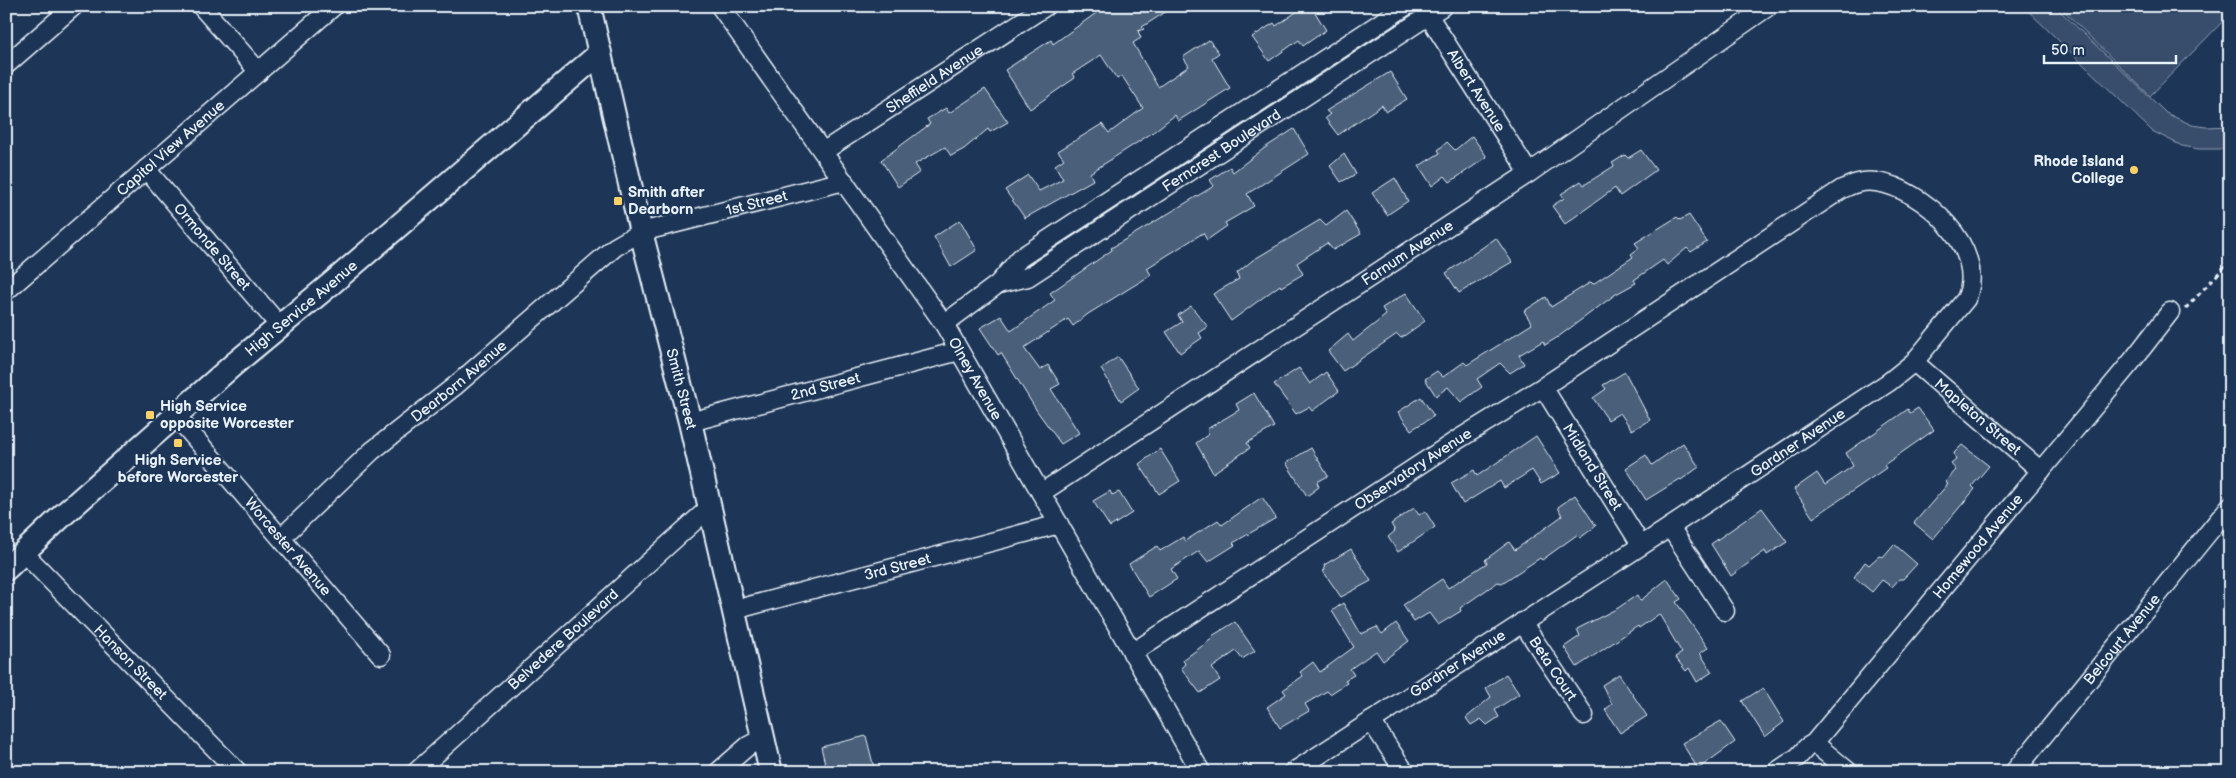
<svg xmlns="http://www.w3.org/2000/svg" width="2236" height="778" font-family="'Balsamiq Sans',sans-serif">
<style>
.green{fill:#374d6c;stroke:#909fb2}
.building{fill:#495e7a;stroke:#e8f1f8}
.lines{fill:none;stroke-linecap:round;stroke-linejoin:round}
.minor-casing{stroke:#e8f1f8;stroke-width:21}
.major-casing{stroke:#e8f1f8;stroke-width:26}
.path{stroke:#e8f1f8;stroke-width:3;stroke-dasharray:5 4;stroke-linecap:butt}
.minor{stroke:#1d3557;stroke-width:18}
.major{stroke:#1d3557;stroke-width:22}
.poi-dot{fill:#ffd166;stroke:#1d3557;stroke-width:2}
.labels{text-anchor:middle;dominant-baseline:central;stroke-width:4.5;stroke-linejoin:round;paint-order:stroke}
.street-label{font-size:15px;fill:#e8f1f8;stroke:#1d3557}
.poi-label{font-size:15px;font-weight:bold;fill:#e8f1f8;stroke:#1d3557;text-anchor:start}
</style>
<rect width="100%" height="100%" fill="#1d3557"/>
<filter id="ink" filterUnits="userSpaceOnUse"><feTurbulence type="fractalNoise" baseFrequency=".02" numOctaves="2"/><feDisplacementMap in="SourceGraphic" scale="10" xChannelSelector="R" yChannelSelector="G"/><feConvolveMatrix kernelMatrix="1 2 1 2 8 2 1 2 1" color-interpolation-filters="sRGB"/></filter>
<g filter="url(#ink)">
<g class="green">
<polygon points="2023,6 2055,6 2166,113 2192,125 2206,127 2230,126 2230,149 2199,149 2182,146 2152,131"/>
<polygon points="2059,6 2230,6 2230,14 2150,96"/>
</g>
<g class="building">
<polygon points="1106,6 1175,6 1142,27 1144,29 1138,31 1141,38 1133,43 1158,87 1189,66 1183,57 1209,40 1219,53 1212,58 1230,88 1178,121 1175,115 1152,133 1090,173 1093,180 1025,218 1005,190 1028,175 1039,191 1063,179 1055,165 1064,159 1058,151 1102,124 1109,133 1143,108 1122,76 1117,79 1101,55 1072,74 1075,78 1030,109 1005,70 1051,40 1053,44"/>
<polygon points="1305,6 1311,6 1326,30 1303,46 1299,40 1269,61 1252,37 1274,23 1276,26"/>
<polygon points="1390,72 1407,99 1386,112 1382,105 1338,135 1325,118 1330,114 1326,111"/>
<polygon points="985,89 1008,122 990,132 988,129 964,149 951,156 945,147 915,164 920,172 898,187 881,160 930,124 927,119 946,108 949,113"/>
<polygon points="1294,129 1309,154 1247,194 1254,206 1225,223 1227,226 1207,240 1203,233 1147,268 1151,275 1088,314 1073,326 1068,319 1024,348 1040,370 1048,365 1060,384 1051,389 1079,433 1061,444 1037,411 1001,353 998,355 980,328 1001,316 1011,331 1055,300 1050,293 1112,250 1111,248 1214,186 1210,180 1230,167 1233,172 1266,147"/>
<polygon points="1472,136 1487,157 1450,182 1445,176 1432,186 1419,166 1440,153 1438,150 1447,142 1455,150"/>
<polygon points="1641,150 1656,170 1620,196 1615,188 1565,224 1552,206 1564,198 1561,194 1581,181 1584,185 1614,166 1612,163 1625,155 1628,158"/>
<polygon points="1344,154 1356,174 1341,182 1330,166"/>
<polygon points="1395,178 1408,201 1387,215 1372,193"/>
<polygon points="1346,211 1361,234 1333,250 1327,243 1297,263 1303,274 1281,287 1280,285 1231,321 1213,294 1239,279 1237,273 1253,260 1320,220 1326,226"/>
<polygon points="1689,215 1707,242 1691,252 1687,248 1667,265 1663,260 1634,280 1636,283 1616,294 1558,337 1545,345 1543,341 1519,355 1524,364 1510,373 1500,363 1477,379 1482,387 1461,402 1448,387 1436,396 1425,379 1437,371 1443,377 1464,362 1467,365 1532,324 1524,311 1546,297 1551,307 1591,282 1593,284 1633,257 1631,254 1639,248 1635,243 1677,217 1680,220"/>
<polygon points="960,220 977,250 951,267 934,237"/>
<polygon points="1496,238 1512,262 1459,293 1446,273"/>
<polygon points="1406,293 1425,321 1401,338 1397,334 1343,371 1328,351 1348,334 1353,341 1386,315 1382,308"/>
<polygon points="1191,306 1208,327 1199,333 1202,338 1180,353 1166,332 1182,322 1178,315"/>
<polygon points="1118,357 1139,388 1121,401 1101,369"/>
<polygon points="1299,368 1310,384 1326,372 1339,391 1312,411 1309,407 1296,414 1274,384"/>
<polygon points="1625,372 1650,420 1632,430 1620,413 1608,420 1593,398 1606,389 1603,385"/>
<polygon points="1254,393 1274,427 1247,443 1250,448 1213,473 1196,443 1209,434 1207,429 1239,410 1236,404"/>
<polygon points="1421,397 1434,416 1411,430 1398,412"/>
<polygon points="1918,408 1934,430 1884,465 1886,468 1813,518 1794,489 1817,473 1825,485 1853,466 1846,453 1908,409 1910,413"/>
<polygon points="1536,436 1560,473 1541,484 1532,470 1504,488 1500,481 1463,504 1451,483 1474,470 1477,476"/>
<polygon points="1683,443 1699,467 1681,480 1680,479 1646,500 1626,468 1646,455 1652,465"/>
<polygon points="1962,445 1989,466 1972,486 1975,489 1933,539 1914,523 1948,484 1945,482 1956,470 1951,464 1956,460 1954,453"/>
<polygon points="1311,448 1328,476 1317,482 1319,487 1307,496 1286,463"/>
<polygon points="1160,449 1180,481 1159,494 1139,464"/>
<polygon points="1110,491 1112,495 1119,492 1132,513 1110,527 1093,501"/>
<polygon points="1575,495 1596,526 1580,538 1578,534 1542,560 1540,558 1502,583 1498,582 1460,608 1461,611 1438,625 1429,613 1414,622 1403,605 1442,579 1448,588 1487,563 1485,560 1509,542 1515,550 1562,516 1558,507"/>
<polygon points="1262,497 1276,518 1233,543 1235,545 1208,562 1199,551 1171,569 1177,579 1149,597 1129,564 1157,546 1160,551 1183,537 1185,541 1218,520 1222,525"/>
<polygon points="1414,508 1419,515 1425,511 1435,527 1398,552 1388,537 1395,531 1391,524"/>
<polygon points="1762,508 1787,542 1767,555 1765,551 1731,576 1711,544"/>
<polygon points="1894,544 1917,564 1903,579 1899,579 1892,587 1882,580 1872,592 1854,577 1865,562 1869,565 1879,556 1883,557"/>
<polygon points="1351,549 1371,581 1341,597 1323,571 1325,570 1324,565"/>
<polygon points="1667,579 1681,599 1676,602 1708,648 1700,653 1712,672 1697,682 1689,668 1686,671 1675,657 1682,653 1659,614 1639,628 1638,626 1577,667 1564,647 1580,636 1577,629 1618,608 1637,595 1640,601"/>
<polygon points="1343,603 1361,634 1377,627 1382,634 1396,623 1409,641 1383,661 1376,651 1350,669 1354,675 1345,680 1347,683 1330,694 1327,691 1305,704 1309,711 1280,728 1267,707 1286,694 1283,690 1303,676 1300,672 1313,662 1320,672 1354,647 1332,611"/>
<polygon points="1235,622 1255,651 1242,659 1236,651 1212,668 1220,680 1200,693 1181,668 1185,664 1183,660 1213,638 1212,636"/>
<polygon points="1506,674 1519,694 1495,710 1499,717 1487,725 1481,719 1471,725 1466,718 1491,697 1486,688"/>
<polygon points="1619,674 1647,716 1620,733 1605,710 1612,704 1602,685"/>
<polygon points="1763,688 1784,722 1765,737 1742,701"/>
<polygon points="1721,721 1735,742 1698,769 1682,743"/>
<polygon points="866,736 875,772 827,772 821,747"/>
</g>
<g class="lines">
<g class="minor-casing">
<g id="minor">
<polyline points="201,6 259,72"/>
<path id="s1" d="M720,6L944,324L1201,772"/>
<path id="s2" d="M1423,7L1529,173"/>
<polyline points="6,65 74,6"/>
<path id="s3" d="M824,151L1046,6"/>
<path id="s4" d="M146,169L279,325"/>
<path id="s5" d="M998,284L1028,277L1443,6"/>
<path id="s6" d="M6,291L334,6"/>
<polyline points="944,324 998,284 1020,258 1406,6"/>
<path id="s7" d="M1914,362L2041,471"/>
<path id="s8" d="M1543,387L1641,545"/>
<path id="s9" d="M176,416L381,655"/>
<path id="s10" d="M690,422L959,351"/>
<path id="s11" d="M1041,493L1529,173L1769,6"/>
<polyline points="1670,527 1725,611"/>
<path id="s12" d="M282,537L372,451L455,386L615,247L641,232L844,181"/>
<path id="s13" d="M23,552L238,772"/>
<path id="s14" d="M734,610L1059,524"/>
<path id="s15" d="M1522,622L1584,715"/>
<path id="s16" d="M1132,653L1454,442L1543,387L1842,189C1853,184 1863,180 1876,182C1922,188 1989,249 1966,299L1914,362L1889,382L1670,527L1293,772"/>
<polyline points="1371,721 1405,772"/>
<polyline points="1814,743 1849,772"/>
<path id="s17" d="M416,772L709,508"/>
<polyline points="718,772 748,746 763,738"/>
<path id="s18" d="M1776,772L1798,757L1807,747L1814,743L2132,361L2170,312"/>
<path id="s19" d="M2014,772L2230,506"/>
</g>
</g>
<g class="major-casing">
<g id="major">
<path id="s20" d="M589,6L641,232L690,422L771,772"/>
<path id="s21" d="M6,569L63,515L233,365L332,283L600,53"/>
</g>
</g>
<polyline class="path" points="2185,309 2230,261"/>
<use href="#minor" class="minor"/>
<use href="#major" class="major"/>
</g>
</g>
<g class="poi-dot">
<circle cx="2134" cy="170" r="5"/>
<rect x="613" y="196" width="10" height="10" rx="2.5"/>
<rect x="145" y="410" width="10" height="10" rx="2.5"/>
<rect x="173" y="438" width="10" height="10" rx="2.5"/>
</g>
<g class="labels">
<g class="street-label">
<text stroke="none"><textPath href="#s3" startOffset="132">Sheffield Avenue</textPath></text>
<text stroke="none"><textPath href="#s2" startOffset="99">Albert Avenue</textPath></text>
<text stroke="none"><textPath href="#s6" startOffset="218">Capitol View Avenue</textPath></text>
<text stroke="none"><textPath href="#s5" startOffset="262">Ferncrest Boulevard</textPath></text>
<text stroke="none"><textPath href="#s12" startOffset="591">1st Street</textPath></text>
<text stroke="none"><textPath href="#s4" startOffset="102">Ormonde Street</textPath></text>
<text stroke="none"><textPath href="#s11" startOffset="438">Farnum Avenue</textPath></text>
<text stroke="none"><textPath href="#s21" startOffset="394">High Service Avenue</textPath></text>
<text stroke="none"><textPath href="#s1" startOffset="452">Olney Avenue</textPath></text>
<text stroke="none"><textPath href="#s12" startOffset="236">Dearborn Avenue</textPath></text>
<text stroke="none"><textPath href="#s10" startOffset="140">2nd Street</textPath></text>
<text stroke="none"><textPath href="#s20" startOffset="394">Smith Street</textPath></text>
<text stroke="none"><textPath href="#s7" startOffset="84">Mapleton Street</textPath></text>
<text transform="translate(1798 443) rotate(-34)">Gardner Avenue</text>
<text stroke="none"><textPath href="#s8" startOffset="94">Midland Street</textPath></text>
<text stroke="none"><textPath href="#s16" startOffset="336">Observatory Avenue</textPath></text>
<text stroke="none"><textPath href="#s9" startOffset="172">Worcester Avenue</textPath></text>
<text stroke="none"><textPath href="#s18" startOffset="304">Homewood Avenue</textPath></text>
<text stroke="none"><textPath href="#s14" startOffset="169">3rd Street</textPath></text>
<text stroke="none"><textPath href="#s19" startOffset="171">Belcourt Avenue</textPath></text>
<text stroke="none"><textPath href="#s17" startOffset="198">Belvedere Boulevard</textPath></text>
<text stroke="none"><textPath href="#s13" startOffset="154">Hanson Street</textPath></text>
<text transform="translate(1458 664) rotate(-33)">Gardner Avenue</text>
<text stroke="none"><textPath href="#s15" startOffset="56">Beta Court</textPath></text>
</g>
<g class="poi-label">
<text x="2124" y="161" text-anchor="end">Rhode Island<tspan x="2124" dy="17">College</tspan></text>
<text x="628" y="192">Smith after<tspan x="628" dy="17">Dearborn</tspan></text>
<text x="160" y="406">High Service<tspan x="160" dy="17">opposite Worcester</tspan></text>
<text x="178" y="460" text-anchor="middle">High Service<tspan x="178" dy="17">before Worcester</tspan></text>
</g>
</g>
<rect width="2236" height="778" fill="none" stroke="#1d3557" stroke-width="25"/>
<rect x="12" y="12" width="2211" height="753" fill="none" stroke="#e8f1f8" stroke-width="2" filter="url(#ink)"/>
<path d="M2044 55v8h132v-8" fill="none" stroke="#e8f1f8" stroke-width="2.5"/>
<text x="2051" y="55" font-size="15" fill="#e8f1f8" stroke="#1d3557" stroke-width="4" paint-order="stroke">50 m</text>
</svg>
